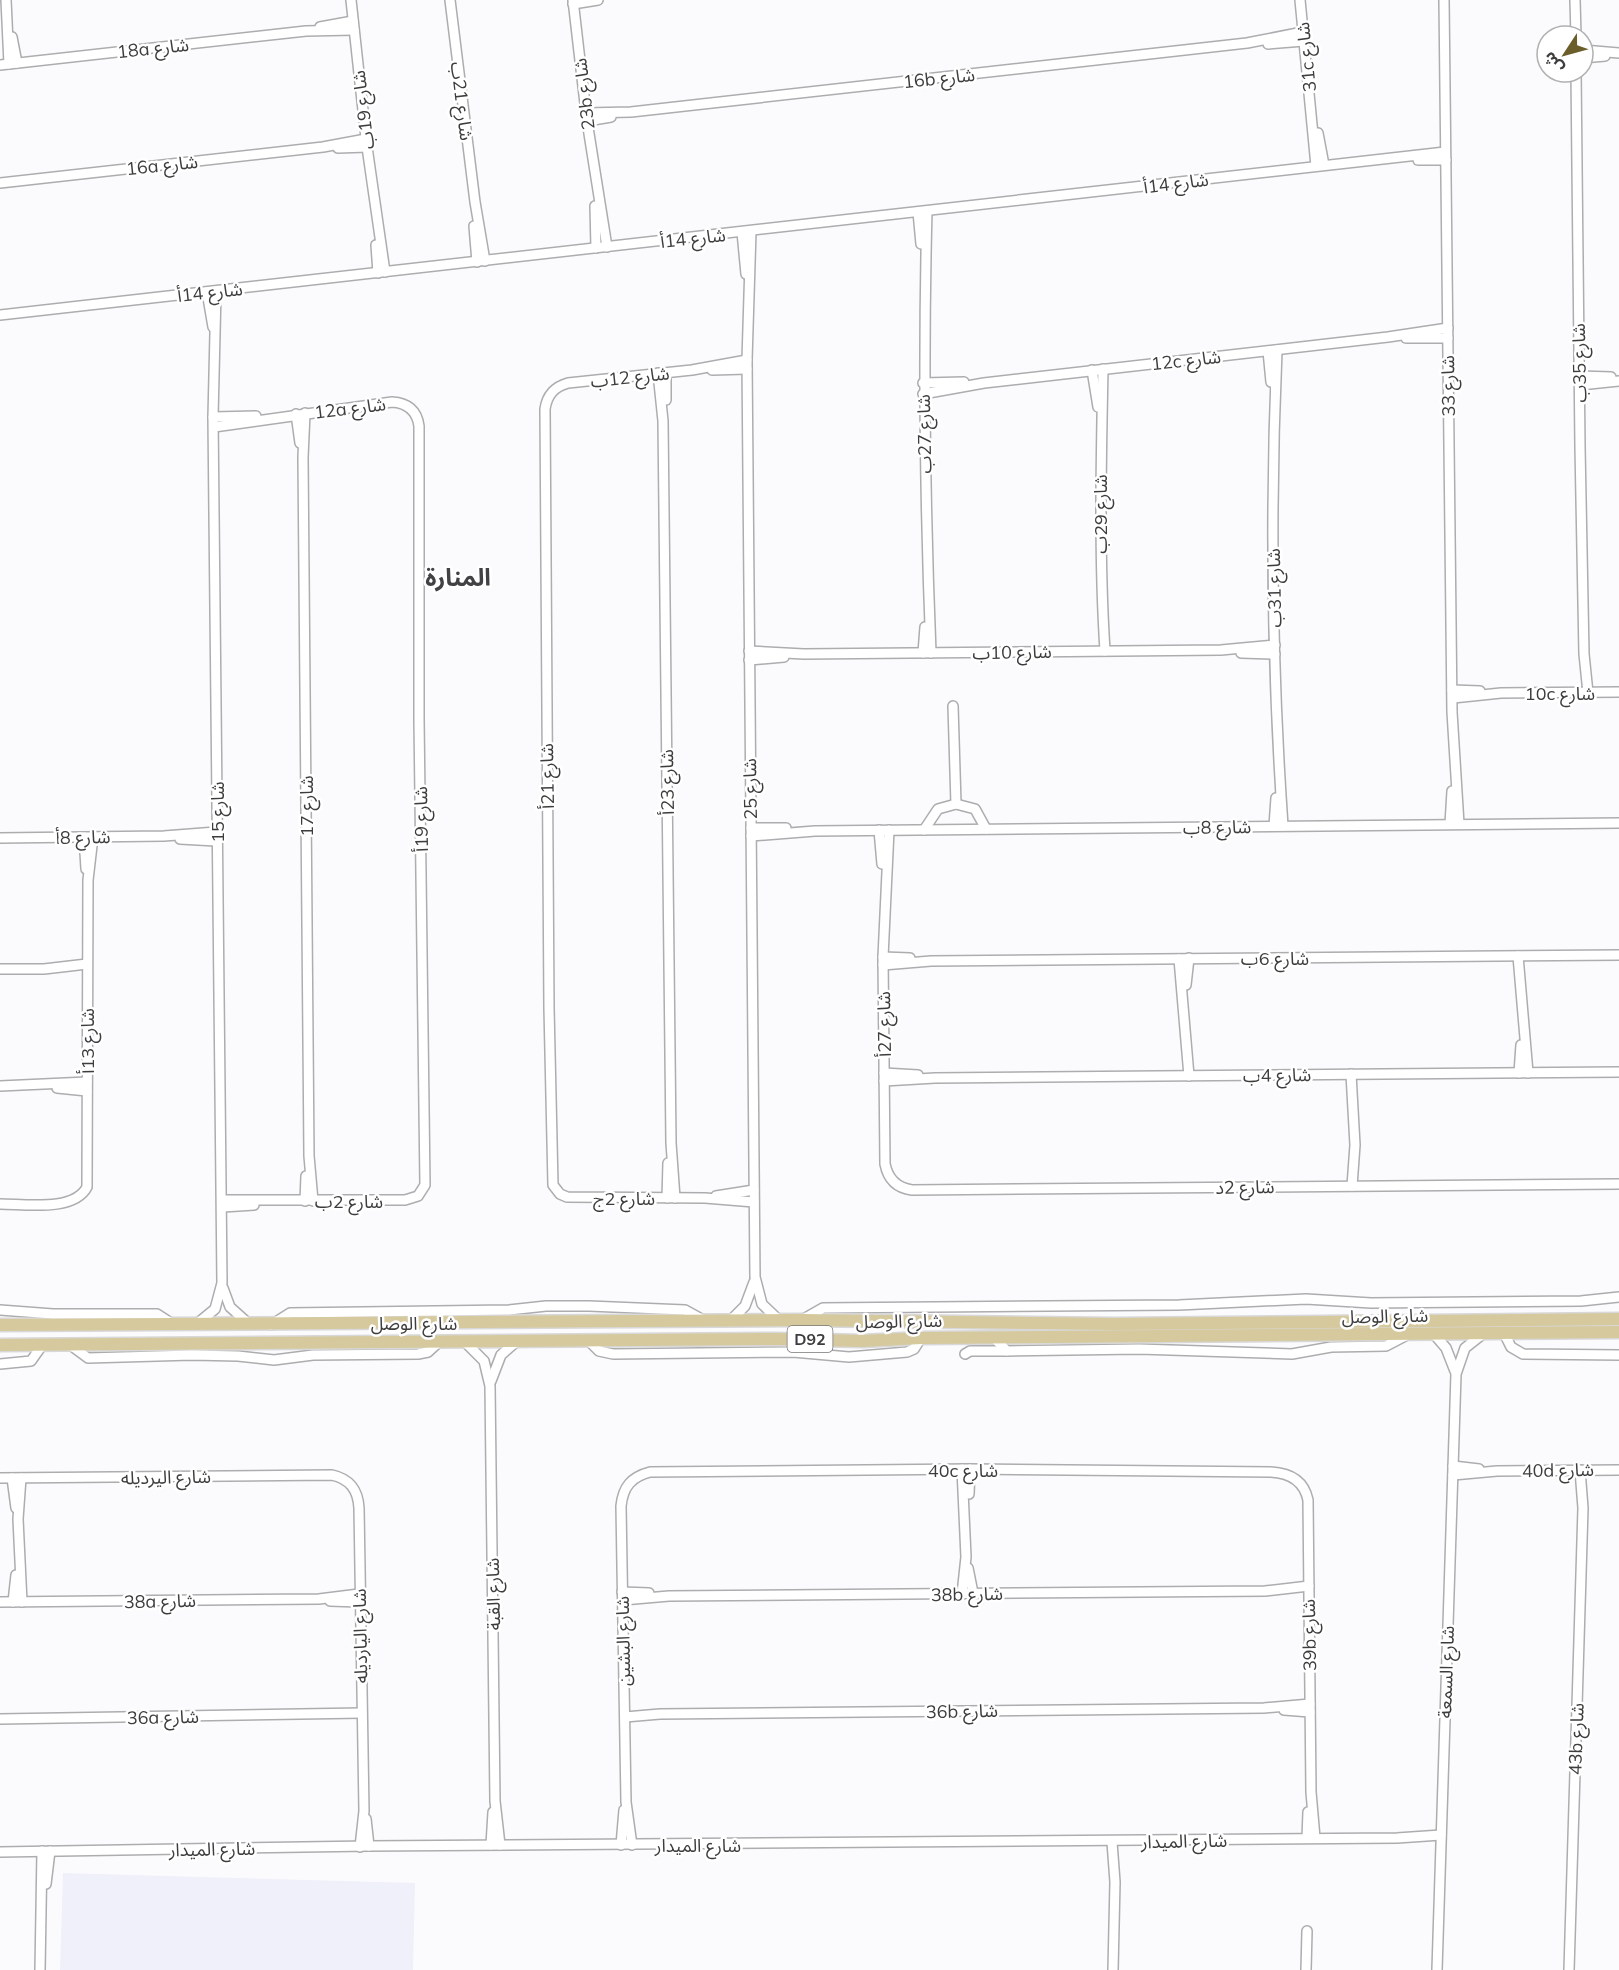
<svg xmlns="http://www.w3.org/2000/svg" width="1619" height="1970" font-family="Mulish,'Noto Sans Arabic',sans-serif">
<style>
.built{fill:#f0f0fa}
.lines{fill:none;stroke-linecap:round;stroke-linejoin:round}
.minor-casing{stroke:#adadb0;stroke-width:12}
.major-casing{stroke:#d8d8d8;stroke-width:15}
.minor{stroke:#fff;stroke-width:9}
.major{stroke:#d5c99d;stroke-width:12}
.labels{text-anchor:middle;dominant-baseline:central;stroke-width:5;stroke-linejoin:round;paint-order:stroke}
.shield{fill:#fff;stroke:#777778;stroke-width:1.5}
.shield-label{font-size:16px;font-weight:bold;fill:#3d3d3e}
.street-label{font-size:18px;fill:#3d3d3e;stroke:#fff}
.district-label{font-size:24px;font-weight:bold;fill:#424245;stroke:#fff}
</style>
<rect width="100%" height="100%" fill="#fbfbfe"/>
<polygon class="built" points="63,1873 415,1883 413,1970 60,1970"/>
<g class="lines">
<g class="minor-casing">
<g id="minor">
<polyline points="6,0 9,64"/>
<polyline points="351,0 367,147 385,272"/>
<polyline points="450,0 475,202 485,261"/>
<polyline points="573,0 587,121 607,247"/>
<polyline points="1300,0 1316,166"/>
<polyline points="1444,0 1452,712 1459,824"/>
<polyline points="1575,0 1576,36"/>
<polyline points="573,4 598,0"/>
<polyline points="320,27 353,21"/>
<polyline points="12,37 17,63"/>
<polyline points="1268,44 1304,41"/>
<polyline points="1583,50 1619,53"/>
<polyline points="1583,58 1605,56"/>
<polyline points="0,65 306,31 354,30"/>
<polyline points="1576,72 1580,447 1584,654 1588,693"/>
<polyline points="586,113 631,112 1247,43 1303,32"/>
<polyline points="587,121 611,117"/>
<polyline points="1318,133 1324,165"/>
<polyline points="338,148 367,147"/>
<polyline points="1418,160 1446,160"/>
<polyline points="0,183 323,147 366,139"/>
<polyline points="595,206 596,248"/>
<path d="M927,211C923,359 925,505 931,653"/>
<polyline points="918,212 921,244"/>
<polyline points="474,226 477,262"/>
<polyline points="751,231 747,360 755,1277 762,1304 780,1321"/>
<polyline points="742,232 746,274"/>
<polyline points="376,245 378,273"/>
<polyline points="207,292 213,327"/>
<polyline points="0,315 1445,152"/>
<polyline points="1406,338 1448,338"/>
<path d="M1277,350C1270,508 1272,668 1283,826"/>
<polyline points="1268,351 1271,382"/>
<path d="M747,360L692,370L568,383C554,387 547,395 545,409L549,1008L553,1185L560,1194L567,1197L705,1198L754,1202"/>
<path d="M1103,369C1101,463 1099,557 1105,651"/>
<polyline points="712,370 747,369"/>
<polyline points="1092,370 1098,407"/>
<polyline points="658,373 663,421 671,1143 675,1198"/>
<polyline points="1579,376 1611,377"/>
<polyline points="923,383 964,382"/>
<polyline points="1580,385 1619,381"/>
<polyline points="923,394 984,383 1388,337 1448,328"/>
<polyline points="666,400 666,373"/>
<polyline points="305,413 303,457 309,1156 313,1201"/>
<polyline points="296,414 300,443"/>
<polyline points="213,417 256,416"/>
<path d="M214,427L392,402C408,403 417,411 419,426V720L425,1185L418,1196L405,1200H223"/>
<polyline points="749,651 804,654 1221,650 1275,645"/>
<polyline points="923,653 925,627"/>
<polyline points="1241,653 1275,654"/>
<polyline points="749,660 784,657"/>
<polyline points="1452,690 1480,691"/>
<polyline points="1453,698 1501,693 1619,692"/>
<polyline points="953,706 956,804"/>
<polyline points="1450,824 1452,791"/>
<polyline points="1274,826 1276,798"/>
<polyline points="751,828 786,828"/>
<polyline points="879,830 882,864"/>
<path d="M889,830L883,957L885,1164C888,1179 897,1188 912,1190L1619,1184"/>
<polyline points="924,830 938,809 956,804 975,809 986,829"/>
<polyline points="751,836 815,831 1619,823"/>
<polyline points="84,837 86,869"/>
<polyline points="0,838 164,836 216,832"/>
<polyline points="180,839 216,841"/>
<polyline points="1518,956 1528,1073"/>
<polyline points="883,957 910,958"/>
<polyline points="1179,959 1189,1076"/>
<polyline points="883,965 931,961 1619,955"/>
<polyline points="0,969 44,969 87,964"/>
<polyline points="1186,985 1189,958"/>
<polyline points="884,1073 918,1075"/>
<polyline points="1519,1073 1521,1045"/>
<polyline points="1351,1074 1355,1145 1352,1186"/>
<polyline points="884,1081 935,1078 1619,1072"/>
<polyline points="0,1086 87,1082"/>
<polyline points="57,1088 87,1091"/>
<polyline points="716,1196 754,1190"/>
<polyline points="667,1198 668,1163"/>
<polyline points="305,1201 306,1176"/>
<path d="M0,1204C25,1204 74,1212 87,1187L88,880L93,837"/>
<polyline points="223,1207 254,1205"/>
<polyline points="223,1288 230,1307 249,1324"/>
<polyline points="0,1310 53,1314 157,1314 174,1325"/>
<polyline points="802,1320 823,1308 1179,1305 1306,1299 1371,1303 1581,1301 1619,1297"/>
<polyline points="730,1321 745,1306 754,1282"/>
<polyline points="198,1323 215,1309 222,1283 213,417 216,291"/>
<polyline points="271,1325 290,1313 509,1310 546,1306 589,1306 685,1310 705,1321"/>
<polyline points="1504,1333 1511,1347 1523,1354 1619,1355"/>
<polyline points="1434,1334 1446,1348 1455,1371"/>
<polyline points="993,1337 1007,1351 1139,1349 1292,1354 1331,1347 1386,1346 1409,1334"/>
<polyline points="588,1340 599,1351 613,1354 793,1352 849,1357 907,1352 914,1349 921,1338"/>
<polyline points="464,1341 484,1361 490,1386 495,1801 500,1845"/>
<polyline points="69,1344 88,1358 192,1355 238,1356 274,1360 313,1355 418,1354 428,1352 440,1341"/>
<polyline points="965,1354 970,1351 1006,1351"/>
<polyline points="0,1364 31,1361 43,1344"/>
<polyline points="491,1381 501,1355 517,1341"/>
<polyline points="1453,1466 1479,1469"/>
<polyline points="962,1469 966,1557 962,1594"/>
<polyline points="1453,1475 1497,1471 1619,1470"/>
<path d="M0,1478L332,1475C350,1479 358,1490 359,1508L364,1811L360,1847"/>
<polyline points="12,1478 16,1508"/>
<polyline points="21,1478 18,1519 22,1602"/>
<polyline points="969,1494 970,1469"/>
<polyline points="968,1568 973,1593"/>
<polyline points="622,1592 649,1593"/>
<polyline points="623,1600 669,1596 1265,1591 1309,1586"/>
<polyline points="330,1601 359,1602"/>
<polyline points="0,1602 319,1599 359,1594"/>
<polyline points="13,1602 16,1575"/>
<polyline points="1284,1710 1310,1712"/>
<polyline points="625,1717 660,1714 1264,1708 1310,1704"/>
<polyline points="0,1719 362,1713"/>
<polyline points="366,1819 369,1846"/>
<polyline points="1307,1838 1308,1812"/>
<polyline points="1112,1842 1115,1882 1113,1970"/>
<polyline points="491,1845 493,1812"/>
<polyline points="621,1845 624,1810"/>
<path d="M632,1845L626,1802L621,1506C623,1487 631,1477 650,1472L970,1469L1271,1472C1290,1473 1304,1481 1308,1500L1311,1792L1315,1838"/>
<polyline points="0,1852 369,1846 1397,1838 1441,1835"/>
<polyline points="46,1884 50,1851"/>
<polyline points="40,1970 42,1851"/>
<polyline points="1306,1970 1307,1931"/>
<polyline points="1437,1970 1456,1374 1465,1348 1484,1333"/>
<polyline points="1569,1970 1583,1508 1580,1470"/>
</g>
</g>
<g class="major-casing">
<g id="major">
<polyline points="0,1325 802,1320 1113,1324 1619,1319"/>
<polyline points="0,1345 775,1339 863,1341 921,1338 1619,1332"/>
</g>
</g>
<use href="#minor" class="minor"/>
<use href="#major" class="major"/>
</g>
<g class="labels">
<rect class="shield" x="787.5" y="1326" width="45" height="26" rx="4.5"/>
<g class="shield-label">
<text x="810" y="1339">D92</text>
</g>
<g class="street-label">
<text transform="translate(153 48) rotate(-6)">18a شارع</text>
<text transform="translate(1306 57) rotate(-96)">31c شارع</text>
<text transform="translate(939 78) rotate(-6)">16b شارع</text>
<text transform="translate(584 94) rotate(-97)">23b شارع</text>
<text transform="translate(462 101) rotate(83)">شارع 21ب</text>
<text transform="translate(363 110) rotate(-97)">شارع 19ب</text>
<text transform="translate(162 165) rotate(-6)">16a شارع</text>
<text transform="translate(1176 183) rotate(-7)">شارع 14أ</text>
<text transform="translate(693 238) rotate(-6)">شارع 14أ</text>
<text transform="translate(210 292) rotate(-6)">شارع 14أ</text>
<text transform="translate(1186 360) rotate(-6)">12c شارع</text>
<text transform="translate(1579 363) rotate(-91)">شارع 35ب</text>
<text transform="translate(630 377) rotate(-6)">شارع 12ب</text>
<text transform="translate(1448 386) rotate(-91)">شارع 33</text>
<text transform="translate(350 408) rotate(-7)">12a شارع</text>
<text transform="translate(924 434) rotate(-91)">شارع 27ب</text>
<text transform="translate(1100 514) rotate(-90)">شارع 29ب</text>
<text transform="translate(1274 588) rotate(-91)">شارع 31ب</text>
<text transform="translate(1012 652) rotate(-1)">شارع 10ب</text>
<text x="1560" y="693">10c شارع</text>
<text transform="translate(547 776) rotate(-91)">شارع 21أ</text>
<text transform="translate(667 782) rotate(-91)">شارع 23أ</text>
<text transform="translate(750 789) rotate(-91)">شارع 25</text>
<text transform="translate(306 806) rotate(-90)">شارع 17</text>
<text transform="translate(217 812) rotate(-90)">شارع 15</text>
<text transform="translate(421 819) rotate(-91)">شارع 19أ</text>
<text transform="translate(1217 827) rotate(-1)">شارع 8ب</text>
<text transform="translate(83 837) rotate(-1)">شارع 8أ</text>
<text x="1275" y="958">شارع 6ب</text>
<text transform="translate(884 1024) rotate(-91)">شارع 27أ</text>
<text transform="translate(87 1041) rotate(-90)">شارع 13أ</text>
<text transform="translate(1277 1075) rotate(-1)">شارع 4ب</text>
<text transform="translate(1245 1187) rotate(-1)">شارع 2د</text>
<text x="624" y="1198">شارع 2ج</text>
<text x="349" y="1201">شارع 2ب</text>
<text transform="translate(1385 1316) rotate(-1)">شارع الوصل</text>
<text transform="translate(899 1321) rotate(-1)">شارع الوصل</text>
<text x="414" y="1323">شارع الوصل</text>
<text x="963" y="1470">40c شارع</text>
<text transform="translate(1558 1470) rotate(-1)">40d شارع</text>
<text transform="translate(166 1477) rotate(-1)">شارع اليرديله</text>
<text transform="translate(493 1594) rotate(-91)">شارع القبة</text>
<text transform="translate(967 1594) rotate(-1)">38b شارع</text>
<text transform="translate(160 1601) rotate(-1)">38a شارع</text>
<text transform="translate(1309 1635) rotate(-91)">39b شارع</text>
<text transform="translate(360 1636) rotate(-91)">شارع اليارديله</text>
<text transform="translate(623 1641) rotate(-91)">شارع البشين</text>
<text transform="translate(1446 1672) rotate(-88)">شارع السمعة</text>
<text transform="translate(962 1711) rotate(-1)">36b شارع</text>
<text transform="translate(163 1717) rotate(-1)">36a شارع</text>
<text transform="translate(1576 1739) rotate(-88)">43b شارع</text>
<text transform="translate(1184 1841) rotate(-1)">شارع الميدار</text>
<text x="698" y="1845">شارع الميدار</text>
<text transform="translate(212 1849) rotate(-1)">شارع الميدار</text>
</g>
<g class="district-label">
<text x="458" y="577">المنارة</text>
</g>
</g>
<g transform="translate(1565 54) rotate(234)"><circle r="28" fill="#ffffff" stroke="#b1b1b2" stroke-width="1.5"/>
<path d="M0-4.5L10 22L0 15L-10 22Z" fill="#6c5e2b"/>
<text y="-9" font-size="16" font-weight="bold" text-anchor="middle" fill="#3d3d3e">ش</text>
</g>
</svg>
